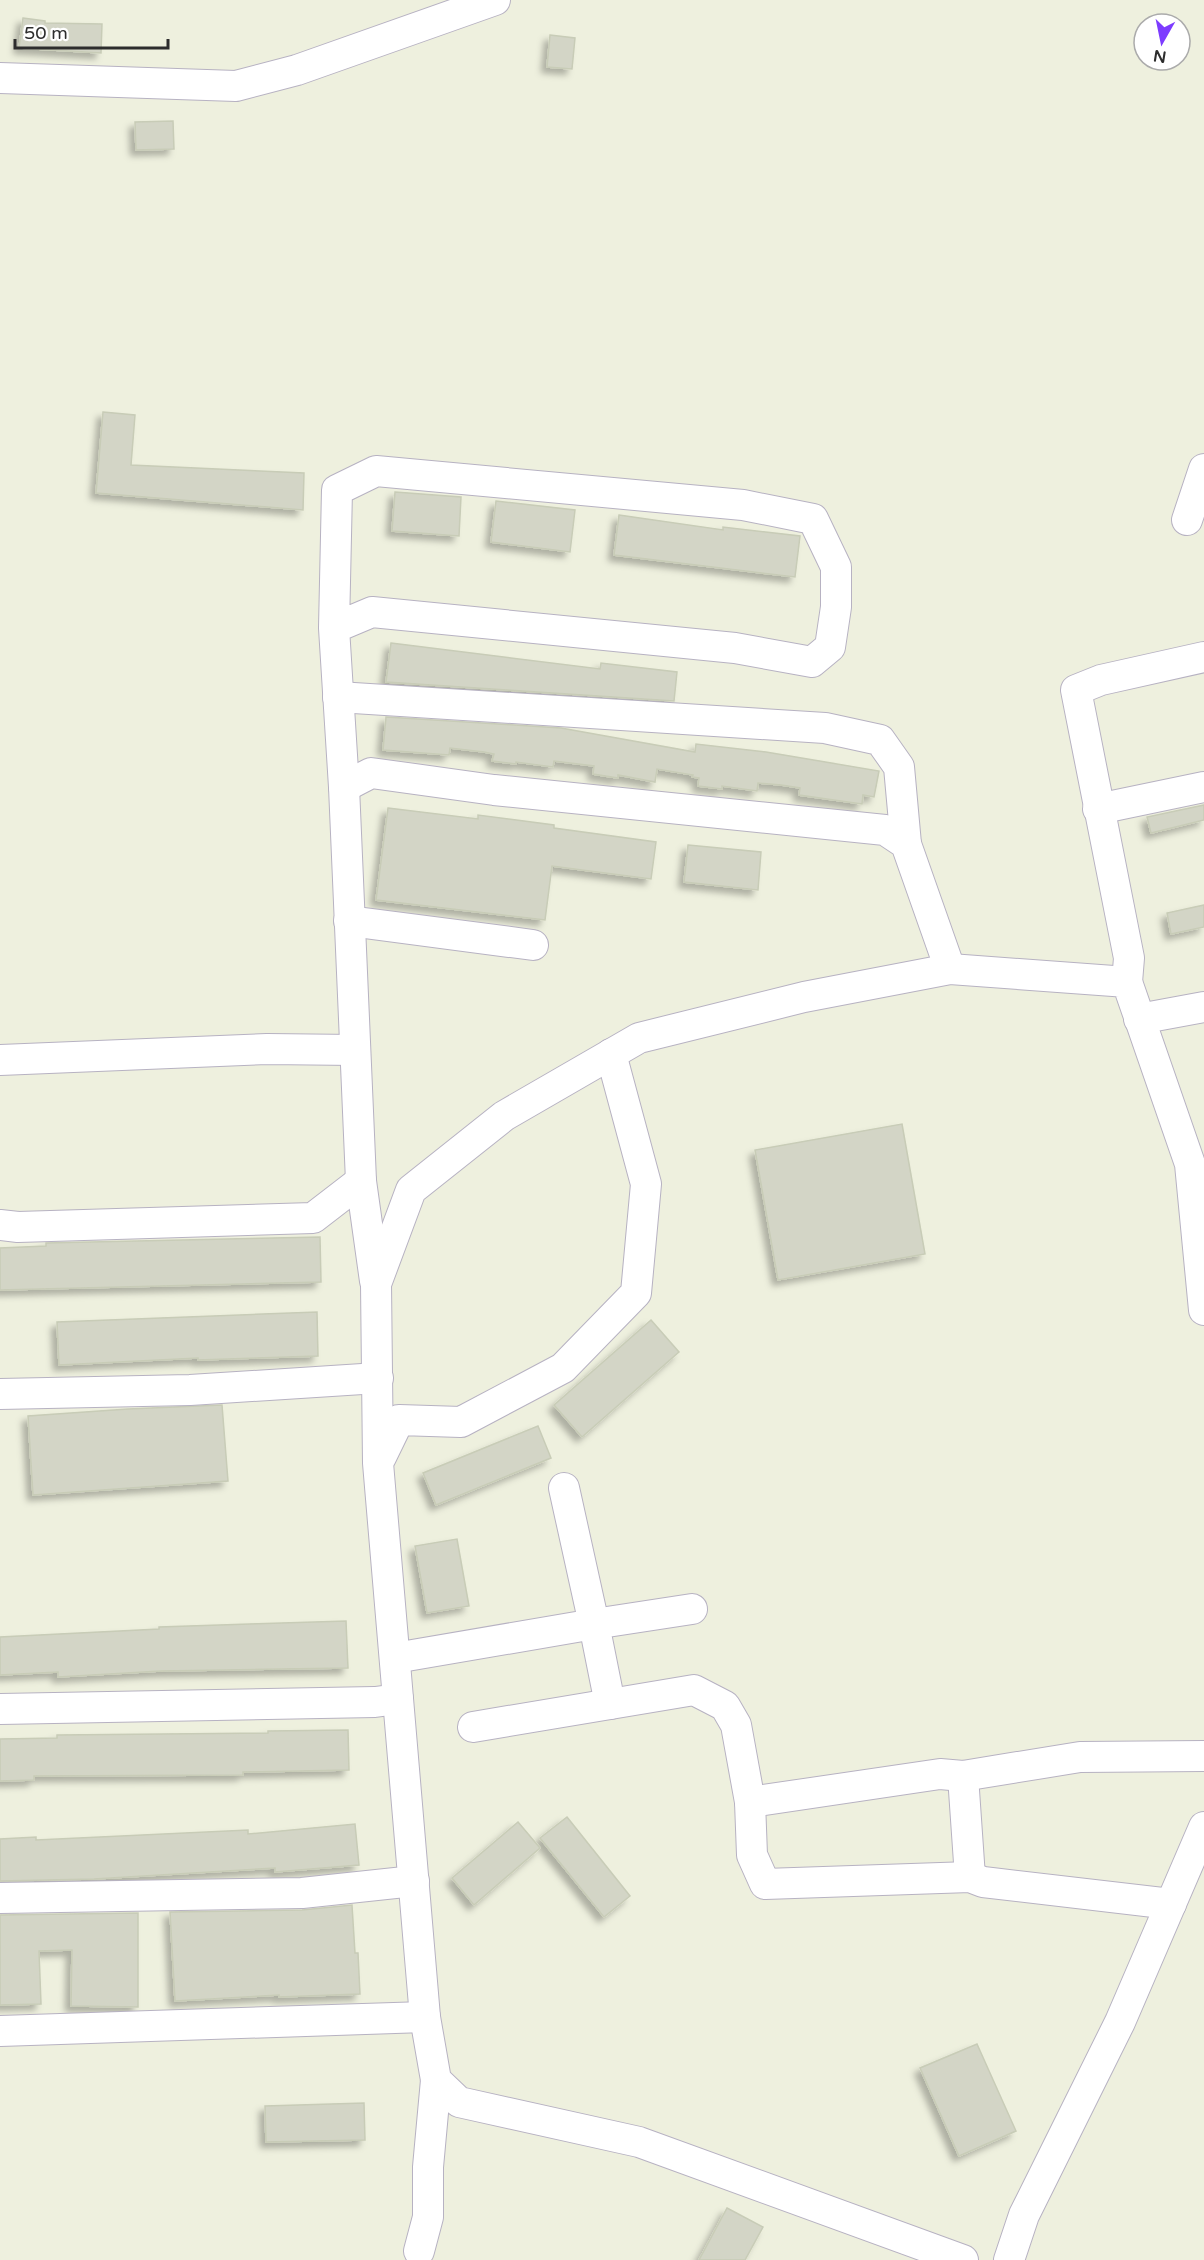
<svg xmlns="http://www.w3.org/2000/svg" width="1204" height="2260" font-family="'Varela Round',sans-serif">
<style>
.building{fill:#d3d5c6;stroke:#c8ccb7;stroke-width:1.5;filter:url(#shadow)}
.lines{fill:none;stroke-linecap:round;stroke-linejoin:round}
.minor-casing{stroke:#b7b2c2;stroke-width:32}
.minor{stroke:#fff;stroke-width:30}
</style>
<defs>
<filter id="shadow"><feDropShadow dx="-5.5" dy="5.5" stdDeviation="3" flood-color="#0004"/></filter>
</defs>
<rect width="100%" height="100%" fill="#eef0de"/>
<g class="building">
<polygon points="23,18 45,21 45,23 102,24 101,53 19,48"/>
<polygon points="550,35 575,38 572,69 547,67"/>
<polygon points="173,121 174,149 136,150 135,122"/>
<polygon points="103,412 135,415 131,465 304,473 303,510 96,493"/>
<polygon points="395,492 461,497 459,536 392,531"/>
<polygon points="496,501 575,510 570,552 491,542"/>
<polygon points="619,515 723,530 723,527 800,536 795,577 614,555"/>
<polygon points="391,643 600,669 601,663 677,672 674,701 386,682"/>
<polygon points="386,717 561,728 695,752 696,744 766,752 879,771 874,797 863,795 862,804 799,795 800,788 781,785 758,783 757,791 722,786 722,789 698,786 699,778 692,777 693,775 657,769 655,782 618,775 618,778 593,774 594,766 554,761 553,767 516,762 516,764 492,761 494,754 484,752 450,748 449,755 383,750"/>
<polygon points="1204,805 1204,820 1151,833 1147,817"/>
<polygon points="388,808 478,819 478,815 554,825 554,828 656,842 651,879 552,866 545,920 376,900"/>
<polygon points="688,845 761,852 758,890 684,882"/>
<polygon points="1204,905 1204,927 1171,934 1167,913"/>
<polygon points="902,1124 925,1254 778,1280 755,1150"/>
<polygon points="320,1237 321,1282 0,1290 0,1248 46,1246 46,1243"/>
<polygon points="317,1312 318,1356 198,1360 198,1358 59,1365 57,1322"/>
<polygon points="651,1320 679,1352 582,1437 554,1405"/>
<polygon points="222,1405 228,1481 33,1495 28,1416 128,1409"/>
<polygon points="538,1426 551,1458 436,1505 423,1473"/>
<polygon points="457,1539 469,1606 427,1613 415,1546"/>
<polygon points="346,1621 348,1668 161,1671 58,1677 58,1672 0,1675 0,1637 159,1629 159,1627"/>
<polygon points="348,1730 349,1770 243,1772 243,1775 34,1776 34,1780 0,1781 0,1739 57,1738 57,1735 268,1733 268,1731"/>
<polygon points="567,1817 630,1896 604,1917 540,1838"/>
<polygon points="518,1822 540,1848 474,1905 452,1878"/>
<polygon points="355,1824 359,1865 275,1872 275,1868 94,1879 0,1881 0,1839 36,1837 36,1840 248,1830 248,1834"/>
<polygon points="352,1905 355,1953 358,1953 360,1994 279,1997 279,1995 175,2001 170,1912 302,1910"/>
<polygon points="138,1913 138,2007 71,2006 72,1950 39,1951 41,2004 0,2005 0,1915"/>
<polygon points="977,2044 1016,2131 959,2156 920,2068"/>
<polygon points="364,2103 365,2140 266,2142 265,2106"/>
<polygon points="727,2208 763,2227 745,2260 699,2260"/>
</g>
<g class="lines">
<g class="minor-casing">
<g id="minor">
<polyline points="0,78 236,86 297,70 495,0"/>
<polyline points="1187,520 1204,469"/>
<polyline points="334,628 372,612 735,648 812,662 830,647 836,607 836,567 813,519 743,505 376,471 337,490 334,628 344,787 361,1181 375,1281"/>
<polyline points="338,697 825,728 880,740 899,767 906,844"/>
<polyline points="344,787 371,773 494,790 885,830 906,844 950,969"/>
<polyline points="1098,809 1204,787"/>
<polyline points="349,921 533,945"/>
<polyline points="1127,982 1129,958 1076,690 1101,680 1204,657"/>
<polyline points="1139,1019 1204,1007"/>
<polyline points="0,1060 267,1049 355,1050"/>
<polyline points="0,1225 18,1227 313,1218 361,1181"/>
<polyline points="0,1394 190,1390 378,1378"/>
<polyline points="381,1457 399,1420 461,1422 563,1368 636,1293 646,1184 611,1054"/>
<polyline points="395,1658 594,1624 564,1488"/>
<polyline points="610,1704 594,1624 692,1609"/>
<polyline points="0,1709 375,1702 398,1699"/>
<polyline points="473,1727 694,1690 725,1706 736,1725 750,1802"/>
<polyline points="963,1776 970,1877"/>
<polyline points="0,1898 302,1893 414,1881"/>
<polyline points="1171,1904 983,1882 970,1877 765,1884 752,1855 750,1802 940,1774 963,1776 1080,1757 1204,1756"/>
<polyline points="0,2031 425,2017"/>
<polyline points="419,2251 428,2217 428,2167 436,2080"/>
<polyline points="963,2260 639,2142 459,2102 436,2080 425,2017 378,1463 376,1284 411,1190 504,1116 639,1038 804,997 950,969 1127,982 1190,1164 1204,1310"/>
<polyline points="1009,2260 1024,2215 1120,2022 1204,1827"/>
</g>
</g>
<use href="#minor" class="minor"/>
</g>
<g transform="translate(1162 42) rotate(189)"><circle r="28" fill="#ffffff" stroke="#ababab" stroke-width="1.5"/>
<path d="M0-4.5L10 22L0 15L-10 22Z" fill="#7d3cff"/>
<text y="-9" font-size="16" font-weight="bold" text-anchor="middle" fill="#2d2d2d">N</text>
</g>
<path d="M15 39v9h153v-9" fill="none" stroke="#2d2d2d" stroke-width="3"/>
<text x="24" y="39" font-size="18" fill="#2d2d2d" stroke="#ffffff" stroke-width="4.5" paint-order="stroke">50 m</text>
</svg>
